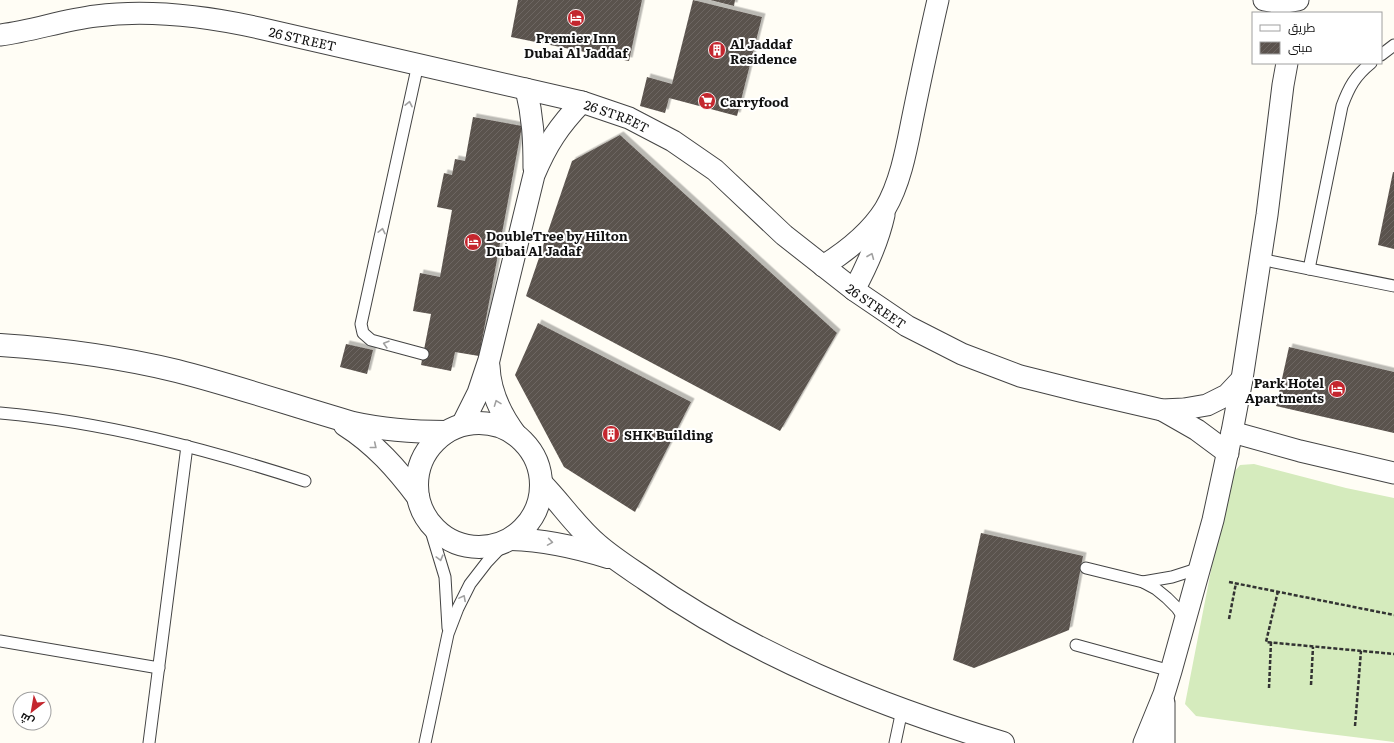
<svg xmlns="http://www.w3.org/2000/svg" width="1394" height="743" font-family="Literata,Cairo,serif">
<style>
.garden{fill:#d5ebbd}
.building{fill:url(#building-hatch);filter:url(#shadow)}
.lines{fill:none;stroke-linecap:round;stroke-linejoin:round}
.service-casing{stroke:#444;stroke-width:13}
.minor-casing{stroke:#444;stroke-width:23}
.tertiary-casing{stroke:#444;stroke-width:24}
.path{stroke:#333;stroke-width:2.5;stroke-dasharray:4 2;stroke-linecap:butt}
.service{stroke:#fff;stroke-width:11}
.minor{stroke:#fff;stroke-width:21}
.tertiary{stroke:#fff;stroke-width:22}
.oneway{stroke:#a0a0a0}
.labels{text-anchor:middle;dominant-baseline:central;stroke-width:4;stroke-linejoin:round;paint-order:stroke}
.poi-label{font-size:13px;font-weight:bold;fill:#111;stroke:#fff;text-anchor:start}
.street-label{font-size:13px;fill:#111;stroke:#fff}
</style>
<defs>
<pattern id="building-hatch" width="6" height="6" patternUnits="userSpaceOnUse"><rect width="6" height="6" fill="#5a524d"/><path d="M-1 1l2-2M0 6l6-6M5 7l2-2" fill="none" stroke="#6d6662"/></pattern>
<filter id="shadow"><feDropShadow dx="3.5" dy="-3.5" stdDeviation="0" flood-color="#0004"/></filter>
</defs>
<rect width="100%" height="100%" fill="#fffdf5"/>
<polygon class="garden" points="1254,464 1346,488 1394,498 1394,742 1313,732 1196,716 1185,704 1229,478 1240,465"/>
<g class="building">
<polygon points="518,0 642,0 629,61 511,37"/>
<polygon points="693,0 762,17 737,116 669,98 665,113 640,106 647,77 672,84"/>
<polygon points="710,0 735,0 734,6"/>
<polygon points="473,117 522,126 479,356 455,352 451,371 421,365 431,314 413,311 420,273 440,277 452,210 437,207 444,173 452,175 455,159 465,161"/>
<polygon points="620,135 837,333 780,431 526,296 572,161"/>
<polygon points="1393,172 1394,172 1394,249 1378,245"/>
<polygon points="538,323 691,402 635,512 564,467 515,375"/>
<polygon points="346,344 373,350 367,374 340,367"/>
<polygon points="1289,347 1394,372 1394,433 1276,406"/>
<polygon points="981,533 1083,556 1069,630 974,668 953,660"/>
</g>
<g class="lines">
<g class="service-casing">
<g id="service">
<polyline points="1381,55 1394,45"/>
<polyline points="418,64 361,324 363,333 371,340 423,354"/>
<polyline points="1260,259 1394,286"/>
<path d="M1309,269L1342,106C1349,87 1355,76 1371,63"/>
<path d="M0,413C104,422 206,449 305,481"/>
<polyline points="428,521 445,577 448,628"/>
<polyline points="1086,568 1143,582 1156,589 1167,598 1177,608 1185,620"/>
<polyline points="1143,582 1172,577 1200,568"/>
<polyline points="0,641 159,668"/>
<polyline points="1076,645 1171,671"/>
<polyline points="149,743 187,446"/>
<polyline points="425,743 448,634 458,608 470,584 487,562 506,542"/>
<polyline points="895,743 902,710"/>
</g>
</g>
<g class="minor-casing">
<g id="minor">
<polyline points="1264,0 1281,3 1298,0"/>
<path id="s1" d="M0,35C32,31 63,20 96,16C150,9 205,16 259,28L582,102L629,118L673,141L715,170L784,235L854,290L907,326L962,354L1020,376L1080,391L1162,410L1184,409L1207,405L1227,395L1242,379"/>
<path d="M526,89C533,117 534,140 534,168"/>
<path d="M823,266C847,251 870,233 885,209C901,182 907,146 913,116C921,77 929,39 938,0"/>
<path d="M854,290C867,266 878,242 884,215"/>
<path d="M489,366C490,393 501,415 517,436"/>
<polyline points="1162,410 1197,430 1228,453"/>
<path d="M462,425L478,393L489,360L534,175C547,144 559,126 582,102"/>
<polyline points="1232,432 1300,451 1394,473"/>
<polyline points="1144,743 1164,694 1171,671 1213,520 1232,432 1242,379 1267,215 1283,85 1287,63"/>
<polyline points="1164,743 1164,703"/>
</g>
</g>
<g class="tertiary-casing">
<g id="tertiary">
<path d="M0,345C60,349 119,357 177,371C236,386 294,406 353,423C384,430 414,432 446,432"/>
<circle cx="479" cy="485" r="62"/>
<path d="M345,425C375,444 397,469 418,497"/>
<path d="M541,483C561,503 577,528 598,545C613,558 629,568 645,579C753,655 877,705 1003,743"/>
<path d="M511,539C545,540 576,547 608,557"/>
</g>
</g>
<g class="path">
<polyline points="1229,582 1394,615"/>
<polyline points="1278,591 1266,642 1394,654"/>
<polyline points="1229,619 1236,583"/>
<polyline points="1311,685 1313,647"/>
<polyline points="1269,688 1271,642"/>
<polyline points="1355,726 1361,651"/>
</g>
<use href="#service" class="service"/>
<use href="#minor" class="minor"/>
<use href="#tertiary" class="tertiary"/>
</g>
<defs><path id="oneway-chevron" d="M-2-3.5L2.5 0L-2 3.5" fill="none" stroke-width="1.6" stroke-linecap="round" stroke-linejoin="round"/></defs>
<g class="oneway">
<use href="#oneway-chevron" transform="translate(409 104) rotate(-78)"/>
<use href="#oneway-chevron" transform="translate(382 231) rotate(-78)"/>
<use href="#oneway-chevron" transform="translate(871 256) rotate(-68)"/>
<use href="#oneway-chevron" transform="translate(386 344) rotate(-164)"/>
<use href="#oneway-chevron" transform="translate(497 403) rotate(-111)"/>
<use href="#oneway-chevron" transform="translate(374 446) rotate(39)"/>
<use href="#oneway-chevron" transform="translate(550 542) rotate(9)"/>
<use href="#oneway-chevron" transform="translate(440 558) rotate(75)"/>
<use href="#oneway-chevron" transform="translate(463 598) rotate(-62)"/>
</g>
<defs>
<g id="hotel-disc" transform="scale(0.9)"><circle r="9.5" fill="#c4262e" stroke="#fff"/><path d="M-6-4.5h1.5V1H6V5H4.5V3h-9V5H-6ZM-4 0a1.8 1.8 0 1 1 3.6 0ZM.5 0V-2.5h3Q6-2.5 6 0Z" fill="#fff"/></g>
<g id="building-disc" transform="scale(0.9)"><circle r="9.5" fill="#c4262e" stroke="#fff"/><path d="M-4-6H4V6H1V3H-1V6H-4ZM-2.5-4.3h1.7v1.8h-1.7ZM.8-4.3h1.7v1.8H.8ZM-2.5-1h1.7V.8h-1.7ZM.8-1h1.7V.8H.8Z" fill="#fff"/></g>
<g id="supermarket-disc" transform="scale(0.9)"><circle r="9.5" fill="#c4262e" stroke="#fff"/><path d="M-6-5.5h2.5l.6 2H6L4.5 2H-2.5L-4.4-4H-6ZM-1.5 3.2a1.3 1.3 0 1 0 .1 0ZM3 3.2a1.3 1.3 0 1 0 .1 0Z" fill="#fff"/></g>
</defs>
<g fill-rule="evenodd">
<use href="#hotel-disc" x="576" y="18"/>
<use href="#building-disc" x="717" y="50"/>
<use href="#supermarket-disc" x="707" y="101"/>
<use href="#hotel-disc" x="473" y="242"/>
<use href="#hotel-disc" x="1337" y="389"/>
<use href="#building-disc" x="611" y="434"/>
</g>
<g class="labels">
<g class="poi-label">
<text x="576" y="37" text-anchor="middle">Premier Inn<tspan x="576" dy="15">Dubai Al Jaddaf</tspan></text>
<text x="730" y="43">Al Jaddaf<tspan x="730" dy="15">Residence</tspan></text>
<text x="720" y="101">Carryfood</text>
<text x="486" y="235">DoubleTree by Hilton<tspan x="486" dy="15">Dubai Al Jadaf</tspan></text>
<text x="1324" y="382" text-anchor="end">Park Hotel<tspan x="1324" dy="15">Apartments</tspan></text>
<text x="624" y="434">SHK Building</text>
</g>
<g class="street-label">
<text stroke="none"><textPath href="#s1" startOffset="307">26 STREET</textPath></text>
<text stroke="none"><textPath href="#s1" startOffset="631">26 STREET</textPath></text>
<text stroke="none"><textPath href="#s1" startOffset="955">26 STREET</textPath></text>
</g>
</g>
<rect x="1252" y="12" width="130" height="52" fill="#ffffff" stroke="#a0a0a0"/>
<rect x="1260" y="25" width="20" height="6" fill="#ffffff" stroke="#a0a0a0"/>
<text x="1288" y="32" font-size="12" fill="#111111">طريق</text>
<rect x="1260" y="42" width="20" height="12" fill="url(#building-hatch)" stroke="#a0a0a0"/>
<text x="1288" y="52" font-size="12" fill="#111111">مبنى</text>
<g transform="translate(32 711) rotate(211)"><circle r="19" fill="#ffffff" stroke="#a0a0a0"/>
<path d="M0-3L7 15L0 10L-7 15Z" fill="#c4262e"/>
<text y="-6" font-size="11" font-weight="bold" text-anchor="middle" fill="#111111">ش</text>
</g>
</svg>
